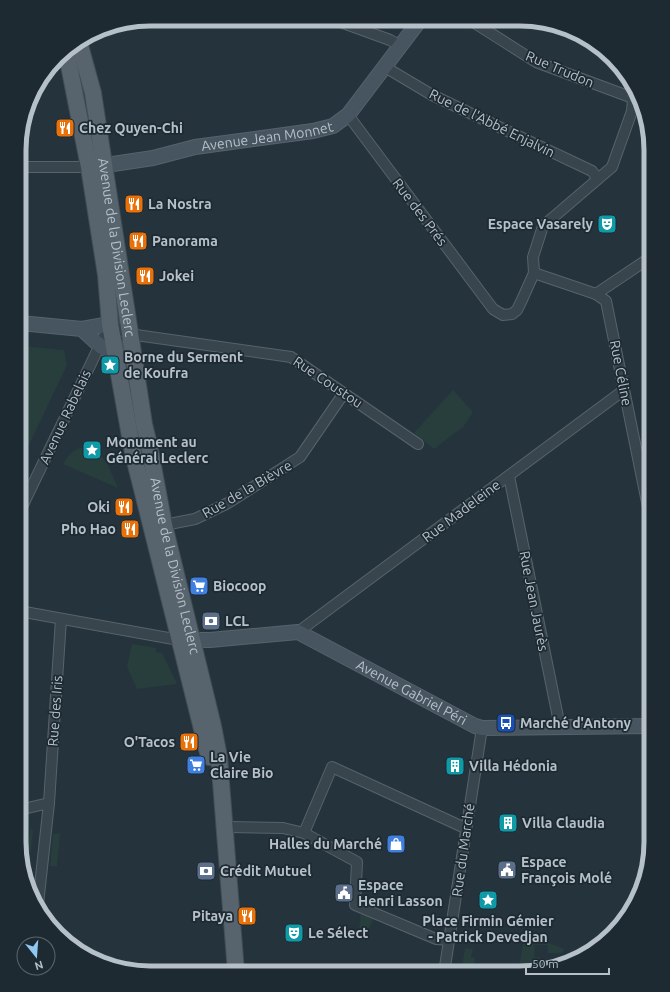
<svg xmlns="http://www.w3.org/2000/svg" width="670" height="992" font-family="Ubuntu,sans-serif">
<style>
.green{fill:#273e3c}
.lines{fill:none;stroke-linecap:round;stroke-linejoin:round}
.street-casing{stroke:#57636b;stroke-width:12}
.secondary-casing{stroke:#57636b;stroke-width:16}
.primary-casing{stroke:#424e56;stroke-width:18}
.street{stroke:#39454d;stroke-width:10}
.secondary{stroke:#475560;stroke-width:14}
.primary{stroke:#57646d;stroke-width:16}
.labels{text-anchor:middle;dominant-baseline:central;stroke-width:3.5;stroke-linejoin:round;paint-order:stroke}
.street-label{font-size:14px;fill:#b5c0c8;stroke:#1e2a32}
.poi-label{font-size:14px;font-weight:bold;fill:#b5c0c8;stroke:#1e2a32;text-anchor:start}
.rim{fill:none;stroke:#b5c0c8;stroke-width:5}
</style>
<rect width="100%" height="100%" fill="#25333d"/>
<g class="green">
<polygon points="646,123 651,150 651,192 641,159 646,154"/>
<polygon points="20,346 64,350 67,365 27,449 20,448"/>
<polygon points="453,390 473,412 464,426 434,449 414,433"/>
<path d="M87,447L88,450L96,453L97,451L108,465L118,488L63,464C70,453 74,448 87,447Z"/>
<polygon points="132,644 156,648 156,652 162,653 177,684 137,689 127,667"/>
<polygon points="31,828 33,830 27,884 24,868"/>
<polygon points="60,833 57,866 50,866 53,834"/>
<polygon points="361,912 374,918 367,932 359,931"/>
<polygon points="525,933 564,949 563,953 548,953 547,945 535,945 534,957 540,957 540,969 518,973"/>
<polygon points="465,948 473,949 471,957 475,958 473,973 461,973"/>
</g>
<g class="lines">
<g class="street-casing">
<g id="street">
<polyline points="335,20 390,40 401,46"/>
<polyline points="470,20 536,62 633,98"/>
<polyline points="385,67 432,95 592,171 598,179"/>
<polyline points="348,115 493,309 503,315 512,314 517,310 521,302 534,273 533,257 543,226 612,167 632,111 634,90"/>
<polyline points="20,167 89,167"/>
<polyline points="534,273 596,294 606,301 651,522"/>
<polyline points="596,294 651,257"/>
<polyline points="509,476 560,727"/>
<polyline points="20,511 110,324 129,334 291,357 418,444"/>
<polyline points="159,526 195,519 228,503 300,457 344,393"/>
<polyline points="19,611 179,640"/>
<polyline points="298,632 624,390"/>
<polyline points="19,810 49,803"/>
<polyline points="229,827 283,828 304,833 357,862 355,905 436,939 450,940"/>
<polyline points="304,833 332,767 465,828"/>
<polyline points="38,904 49,803 61,619"/>
<polyline points="444,973 482,728"/>
</g>
</g>
<g class="secondary-casing">
<g id="secondary">
<path id="s1" d="M93,167L153,158L195,147L313,131L333,126L348,115L420,20"/>
<polyline points="20,323 82,329 110,324"/>
<path d="M82,329C99,344 109,362 130,344"/>
<path id="s2" d="M182,640H210L298,632L475,726L482,728L651,726"/>
</g>
</g>
<g class="primary-casing">
<g id="primary">
<path id="s3" d="M79,42L93,93L144,424L149,445L164,525L213,726L219,757L236,972"/>
<polyline points="66,50 89,167 106,275 110,324 133,453 209,757"/>
</g>
</g>
<use href="#street" class="street"/>
<use href="#secondary" class="secondary"/>
<use href="#primary" class="primary"/>
</g>
<defs>
<g id="restaurant-square" transform="scale(1)"><rect x="-9" y="-9" width="18" height="18" rx="4" fill="#e8710a" stroke="#1e2a32"/><path d="M-5-6h1v4h1v-4h1v4h1v-4h1v5L-1.5 .5V6h-2V.5L-5-1ZM5-6V6H3V1.5H1.5Q1.5-4 5-6Z" fill="#fff"/></g>
<g id="theatre-square" transform="scale(1)"><rect x="-9" y="-9" width="18" height="18" rx="4" fill="#0f9aa8" stroke="#1e2a32"/><path d="M-5-5.5Q0-4 5-5.5V0Q5 5 0 6Q-5 5-5 0ZM-3.3-2.5H-1v1.5H-3.3ZM1-2.5H3.3v1.5H1ZM-2.8 1Q0 5.5 2.8 1Z" fill="#fff"/></g>
<g id="sight-square" transform="scale(1)"><rect x="-9" y="-9" width="18" height="18" rx="4" fill="#0f9aa8" stroke="#1e2a32"/><path d="M0-6L1.8-2.2L6-1.7L2.9 1.2L3.7 5.4L0 3.3L-3.7 5.4L-2.9 1.2L-6-1.7L-1.8-2.2Z" fill="#fff"/></g>
<g id="supermarket-square" transform="scale(1)"><rect x="-9" y="-9" width="18" height="18" rx="4" fill="#3f7fe0" stroke="#1e2a32"/><path d="M-6-5.5h2.5l.6 2H6L4.5 2H-2.5L-4.4-4H-6ZM-1.5 3.2a1.3 1.3 0 1 0 .1 0ZM3 3.2a1.3 1.3 0 1 0 .1 0Z" fill="#fff"/></g>
<g id="bank-square" transform="scale(1)"><rect x="-9" y="-9" width="18" height="18" rx="4" fill="#5c6f8a" stroke="#1e2a32"/><path d="M-6-4H6V4H-6ZM0-2.3a2.3 2.3 0 1 0 0 4.6a2.3 2.3 0 1 0 0-4.6Z" fill="#fff"/></g>
<g id="bus-square" transform="scale(1)"><rect x="-9" y="-9" width="18" height="18" rx="4" fill="#1a4fb4" stroke="#1e2a32"/><path d="M-5-6H5V4H4V6H2V4H-2V6H-4V4H-5ZM-3.5-4V0h7V-4ZM-3.5 1.2v1.5H-2V1.2ZM2 1.2v1.5H3.5V1.2Z" fill="#fff"/></g>
<g id="building-square" transform="scale(1)"><rect x="-9" y="-9" width="18" height="18" rx="4" fill="#0f9aa8" stroke="#1e2a32"/><path d="M-4-6H4V6H1V3H-1V6H-4ZM-2.5-4.3h1.7v1.8h-1.7ZM.8-4.3h1.7v1.8H.8ZM-2.5-1h1.7V.8h-1.7ZM.8-1h1.7V.8H.8Z" fill="#fff"/></g>
<g id="shop-square" transform="scale(1)"><rect x="-9" y="-9" width="18" height="18" rx="4" fill="#3f7fe0" stroke="#1e2a32"/><path d="M-5-2.5h2.3a2.7 3.5 0 0 1 5.4 0H5L5.5 6h-11ZM-1.5-2.5h3a1.5 2.3 0 0 0-3 0Z" fill="#fff"/></g>
<g id="civic-square" transform="scale(1)"><rect x="-9" y="-9" width="18" height="18" rx="4" fill="#5c6f8a" stroke="#1e2a32"/><path d="M-.6-6.5H3V-4.5H.6V-3L4-1V1h2V6H-6V1h2V-1L-.6-3ZM-1.2 2.5V6h2.4V2.5Z" fill="#fff"/></g>
</defs>
<g fill-rule="evenodd">
<use href="#restaurant-square" x="65" y="128"/>
<use href="#restaurant-square" x="134" y="204"/>
<use href="#theatre-square" x="607" y="224"/>
<use href="#restaurant-square" x="138" y="241"/>
<use href="#restaurant-square" x="145" y="276"/>
<use href="#sight-square" x="110" y="365"/>
<use href="#sight-square" x="92" y="450"/>
<use href="#restaurant-square" x="124" y="507"/>
<use href="#restaurant-square" x="130" y="529"/>
<use href="#supermarket-square" x="199" y="586"/>
<use href="#bank-square" x="211" y="621"/>
<use href="#bus-square" x="506" y="723"/>
<use href="#restaurant-square" x="189" y="742"/>
<use href="#supermarket-square" x="196" y="765"/>
<use href="#building-square" x="455" y="766"/>
<use href="#building-square" x="508" y="823"/>
<use href="#shop-square" x="396" y="844"/>
<use href="#civic-square" x="507" y="870"/>
<use href="#bank-square" x="206" y="871"/>
<use href="#civic-square" x="344" y="893"/>
<use href="#sight-square" x="488" y="900"/>
<use href="#restaurant-square" x="247" y="916"/>
<use href="#theatre-square" x="294" y="933"/>
</g>
<g class="labels">
<g class="street-label">
<text transform="translate(560 69) rotate(23)">Rue Trudon</text>
<text transform="translate(492 123) rotate(26)">Rue de l'Abbé Enjalvin</text>
<text stroke="none"><textPath href="#s1" startOffset="177">Avenue Jean Monnet</textPath></text>
<text transform="translate(420 212) rotate(53)">Rue des Prés</text>
<text stroke="none"><textPath href="#s3" startOffset="209">Avenue de la Division Leclerc</textPath></text>
<text transform="translate(621 373) rotate(79)">Rue Céline</text>
<text transform="translate(328 382) rotate(34)">Rue Coustou</text>
<text transform="translate(65 417) rotate(-65)">Avenue Rabelais</text>
<text transform="translate(247 489) rotate(-30)">Rue de la Bièvre</text>
<text transform="translate(461 511) rotate(-37)">Rue Madeleine</text>
<text stroke="none"><textPath href="#s3" startOffset="533">Avenue de la Division Leclerc</textPath></text>
<text transform="translate(534 601) rotate(79)">Rue Jean Jaurès</text>
<text stroke="none"><textPath href="#s2" startOffset="245">Avenue Gabriel Péri</textPath></text>
<text transform="translate(55 711) rotate(-86)">Rue des Iris</text>
<text transform="translate(463 850) rotate(-82)">Rue du Marché</text>
</g>
<g class="poi-label">
<text x="79" y="128">Chez Quyen-Chi</text>
<text x="148" y="204">La Nostra</text>
<text x="593" y="224" text-anchor="end">Espace Vasarely</text>
<text x="152" y="241">Panorama</text>
<text x="159" y="276">Jokei</text>
<text x="124" y="357">Borne du Serment<tspan x="124" dy="16">de Koufra</tspan></text>
<text x="106" y="442">Monument au<tspan x="106" dy="16">Général Leclerc</tspan></text>
<text x="110" y="507" text-anchor="end">Oki</text>
<text x="116" y="529" text-anchor="end">Pho Hao</text>
<text x="213" y="586">Biocoop</text>
<text x="225" y="621">LCL</text>
<text x="520" y="723">Marché d'Antony</text>
<text x="175" y="742" text-anchor="end">O'Tacos</text>
<text x="210" y="757">La Vie<tspan x="210" dy="16">Claire Bio</tspan></text>
<text x="469" y="766">Villa Hédonia</text>
<text x="522" y="823">Villa Claudia</text>
<text x="382" y="844" text-anchor="end">Halles du Marché</text>
<text x="521" y="862">Espace<tspan x="521" dy="16">François Molé</tspan></text>
<text x="220" y="871">Crédit Mutuel</text>
<text x="358" y="885">Espace<tspan x="358" dy="16">Henri Lasson</tspan></text>
<text x="233" y="916" text-anchor="end">Pitaya</text>
<text x="488" y="921" text-anchor="middle">Place Firmin Gémier<tspan x="488" dy="16">- Patrick Devedjan</tspan></text>
<text x="308" y="933">Le Sélect</text>
</g>
</g>
<path d="M0 0H670V992H0ZM150 26H520A124 124 0 0 1 644 150V842A124 124 0 0 1 520 966H150A124 124 0 0 1 26 842V150A124 124 0 0 1 150 26Z" fill="#1e2a32" fill-rule="evenodd"/>
<path class="rim" d="M150 26H520A124 124 0 0 1 644 150V842A124 124 0 0 1 520 966H150A124 124 0 0 1 26 842V150A124 124 0 0 1 150 26Z"/>
<g transform="translate(36 956) rotate(163)"><circle r="19" fill="#1e2a32" stroke="#5a666e"/>
<path d="M0-3L7 15L0 10L-7 15Z" fill="#8fc8f3"/>
<text y="-6" font-size="11" font-weight="bold" text-anchor="middle" fill="#b5c0c8">N</text>
</g>
<path d="M526 968v6h83v-6" fill="none" stroke="#b5c0c8" stroke-width="2"/>
<text x="532" y="968" font-size="12" fill="#b5c0c8" stroke="#1e2a32" stroke-width="3" paint-order="stroke">50 m</text>
</svg>
